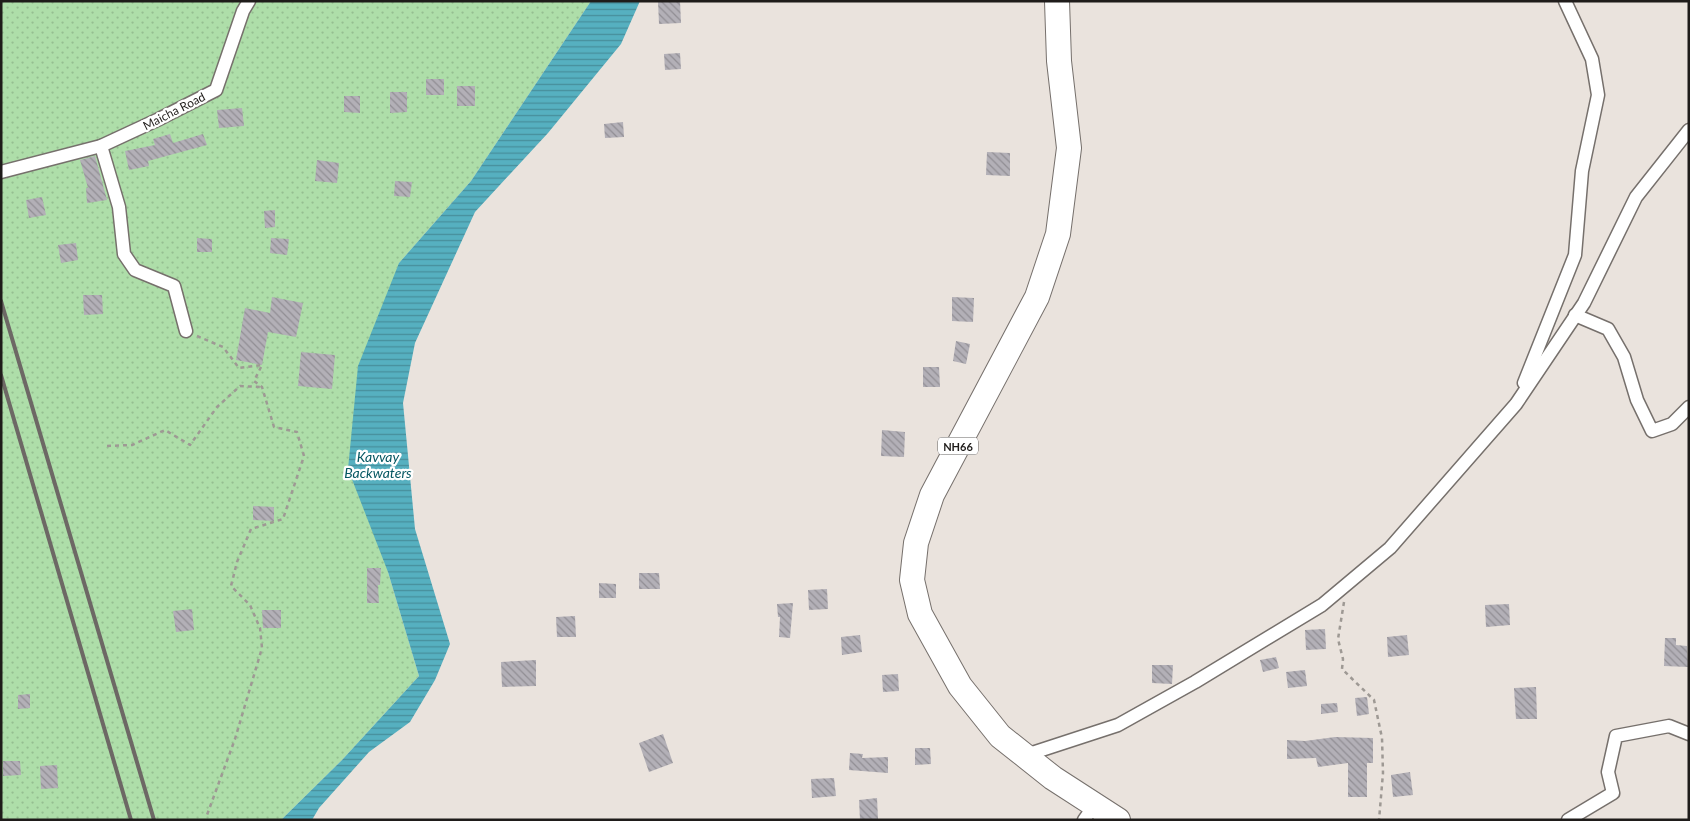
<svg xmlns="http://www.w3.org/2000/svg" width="1690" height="821" font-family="Lato,sans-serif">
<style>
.grass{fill:url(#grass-dots)}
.water{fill:url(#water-rules)}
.building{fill:url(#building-back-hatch)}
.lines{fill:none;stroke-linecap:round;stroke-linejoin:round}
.street-casing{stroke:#76706c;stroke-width:15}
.highway-casing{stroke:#76706c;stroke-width:26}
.path{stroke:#9e9994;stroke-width:2.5;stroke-dasharray:4 4;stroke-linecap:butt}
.street{stroke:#fff;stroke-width:12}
.highway{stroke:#fff;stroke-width:24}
.rail{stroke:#6d6865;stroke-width:4}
.labels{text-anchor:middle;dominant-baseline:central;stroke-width:4.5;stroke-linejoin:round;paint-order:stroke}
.shield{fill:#fff;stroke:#62605f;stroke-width:1}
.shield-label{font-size:11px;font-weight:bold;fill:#1f1c1a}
.street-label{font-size:12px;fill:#1f1c1a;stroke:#fff}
.water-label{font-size:14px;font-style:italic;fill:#055762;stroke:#fff}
</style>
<defs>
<pattern id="grass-dots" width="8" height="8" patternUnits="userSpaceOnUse" patternTransform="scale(1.25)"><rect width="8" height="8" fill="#aedea9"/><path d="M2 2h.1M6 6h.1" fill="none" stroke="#95be91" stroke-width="1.8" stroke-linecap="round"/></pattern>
<pattern id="water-rules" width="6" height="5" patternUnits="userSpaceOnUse" patternTransform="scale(1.25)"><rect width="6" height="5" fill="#56b0c0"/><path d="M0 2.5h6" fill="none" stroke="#478e9b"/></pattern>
<pattern id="building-back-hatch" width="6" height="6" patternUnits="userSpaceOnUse" patternTransform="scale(1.25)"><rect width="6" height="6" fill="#b3b0b7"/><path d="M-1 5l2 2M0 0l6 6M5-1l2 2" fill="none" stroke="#918e94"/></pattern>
</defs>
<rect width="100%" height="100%" fill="#eae3dd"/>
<polygon class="grass" points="1,1 591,1 471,181 399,263 388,572 419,676 342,760 281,820 1,820"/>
<polygon class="water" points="591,1 640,1 621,44 548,133 475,212 415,343 403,403 415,529 450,644 435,680 410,722 369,752 319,808 312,820 281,820 342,760 419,676 388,572 348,469 358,366 399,263 471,181"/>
<g class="building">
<polygon points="658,1 680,1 681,23 659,24"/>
<polygon points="680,53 681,69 665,70 664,54"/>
<rect x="426" y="79" width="18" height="16"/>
<rect x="457" y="86" width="18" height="20"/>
<polygon points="390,92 407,92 407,112 390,113"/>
<polygon points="344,96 360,96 360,113 344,112"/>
<polygon points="242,108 244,126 219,128 217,110"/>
<polygon points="623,122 624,137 605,138 604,124"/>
<polygon points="170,134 173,143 203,134 207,145 148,161 149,166 129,170 125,151 155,145 153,139"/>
<polygon points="987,152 1010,153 1010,176 986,175"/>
<polygon points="95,156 107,200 87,203 86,188 88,188 80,160"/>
<polygon points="317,160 339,163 337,183 315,181"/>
<polygon points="395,181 412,182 410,197 394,196"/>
<polygon points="42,197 46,215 29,218 26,200"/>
<polygon points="275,210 275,227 265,228 264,211"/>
<polygon points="197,238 212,239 212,252 197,252"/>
<polygon points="271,238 289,239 287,255 270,253"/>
<polygon points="76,243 78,260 61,263 58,245"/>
<polygon points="83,295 102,295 103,314 84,315"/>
<polygon points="272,297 303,303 296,337 268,332 262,365 236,360 245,308 270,313"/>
<polygon points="952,297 974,298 973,322 952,321"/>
<polygon points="956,341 970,344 966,364 953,361"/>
<polygon points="301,352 335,355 332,389 298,386"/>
<polygon points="923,367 939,367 940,387 923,387"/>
<polygon points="882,430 905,432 904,457 881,456"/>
<polygon points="253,506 274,507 274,521 253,520"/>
<polygon points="367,568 381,568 380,585 378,585 379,603 367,603"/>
<polygon points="639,573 659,573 660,589 639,589"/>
<polygon points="599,583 616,584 616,598 599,598"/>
<polygon points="827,589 828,609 809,610 808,590"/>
<polygon points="793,603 790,638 779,637 780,617 778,617 777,604"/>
<polygon points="1509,604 1510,625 1486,627 1485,605"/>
<polygon points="192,609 194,630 176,632 173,611"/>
<polygon points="262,610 281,610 281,628 263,628"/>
<polygon points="575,616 576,637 557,637 556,617"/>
<polygon points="1325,629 1326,649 1306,650 1305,630"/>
<polygon points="860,635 862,652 842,655 841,637"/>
<polygon points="1407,635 1409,655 1388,657 1387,637"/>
<polygon points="1665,638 1676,638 1676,645 1687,646 1688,667 1664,666"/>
<polygon points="1276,657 1279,668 1263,672 1260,660"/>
<polygon points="536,660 536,686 502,687 501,662"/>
<polygon points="1152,665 1173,665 1172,684 1152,683"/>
<polygon points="1305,670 1307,686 1288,688 1286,672"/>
<polygon points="898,674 899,691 883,692 882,675"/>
<polygon points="1536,687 1537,719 1516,719 1514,688"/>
<polygon points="30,694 30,708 18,709 18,695"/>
<polygon points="1367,697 1369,714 1357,716 1355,698"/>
<polygon points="1337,703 1338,712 1321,714 1321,704"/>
<polygon points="663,734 673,763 649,772 639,743"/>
<polygon points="1335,737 1373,738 1373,763 1367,763 1367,797 1348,797 1348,763 1318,767 1316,758 1287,759 1287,740 1305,741"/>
<polygon points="915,748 930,748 931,764 915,765"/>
<polygon points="850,753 863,754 862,758 888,757 888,773 849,770"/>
<polygon points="3,761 20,761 21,775 3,776"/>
<polygon points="57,765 58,788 41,789 40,766"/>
<polygon points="1410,772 1413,795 1393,797 1391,775"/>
<polygon points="834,778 836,796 812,798 811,779"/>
<polygon points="877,798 878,819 860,820 859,800"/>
</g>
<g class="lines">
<g class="street-casing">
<g id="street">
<polyline points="101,146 119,207 124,254 135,270 174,286 186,331"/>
<polyline points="1,172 101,146 157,120 216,90 243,11 249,1"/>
<polyline points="1575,315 1608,329 1624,357 1637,400 1652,431 1672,424 1689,407"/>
<polyline points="1524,383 1575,255 1582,171 1598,95 1592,59 1565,1"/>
<polyline points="1023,756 1118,725 1195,682 1322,605 1390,548 1516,404 1584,303 1636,197 1689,130"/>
<polyline points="1084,820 1096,803"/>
<polyline points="1568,820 1613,793 1608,772 1616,736 1669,726 1689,734"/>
</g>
</g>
<g class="highway-casing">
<polyline id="highway" points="1057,1 1059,61 1069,148 1058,234 1037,297 932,495 916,543 912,580 920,614 960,686 1000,736 1053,778 1118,820"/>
</g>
<g class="path">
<polyline points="197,336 223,347 239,368 262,365 254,381 262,387 274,427 297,432 304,456 283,519 251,529 237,562 231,586 250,605 260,628 262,648 235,739 207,815"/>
<polyline points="107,446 132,445 165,430 190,445 217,407 240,386 260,387"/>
<polyline points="1344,602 1338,639 1343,659 1342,669 1374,700 1382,738 1383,773 1379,820"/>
</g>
<use href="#street" class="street"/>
<use href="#highway" class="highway"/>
<g class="rail">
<polyline points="1,301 154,820"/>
<polyline points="1,375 131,820"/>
</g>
</g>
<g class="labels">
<rect class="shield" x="938" y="437.5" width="40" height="17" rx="4"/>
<g class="shield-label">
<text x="958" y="446">NH66</text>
</g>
<g class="street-label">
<text transform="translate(174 111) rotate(-27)">Maicha Road</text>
</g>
<g class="water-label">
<text x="378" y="456">Kavvay<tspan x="378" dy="16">Backwaters</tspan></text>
</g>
</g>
<rect width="1690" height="821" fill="none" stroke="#1f1c1a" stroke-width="5"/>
</svg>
